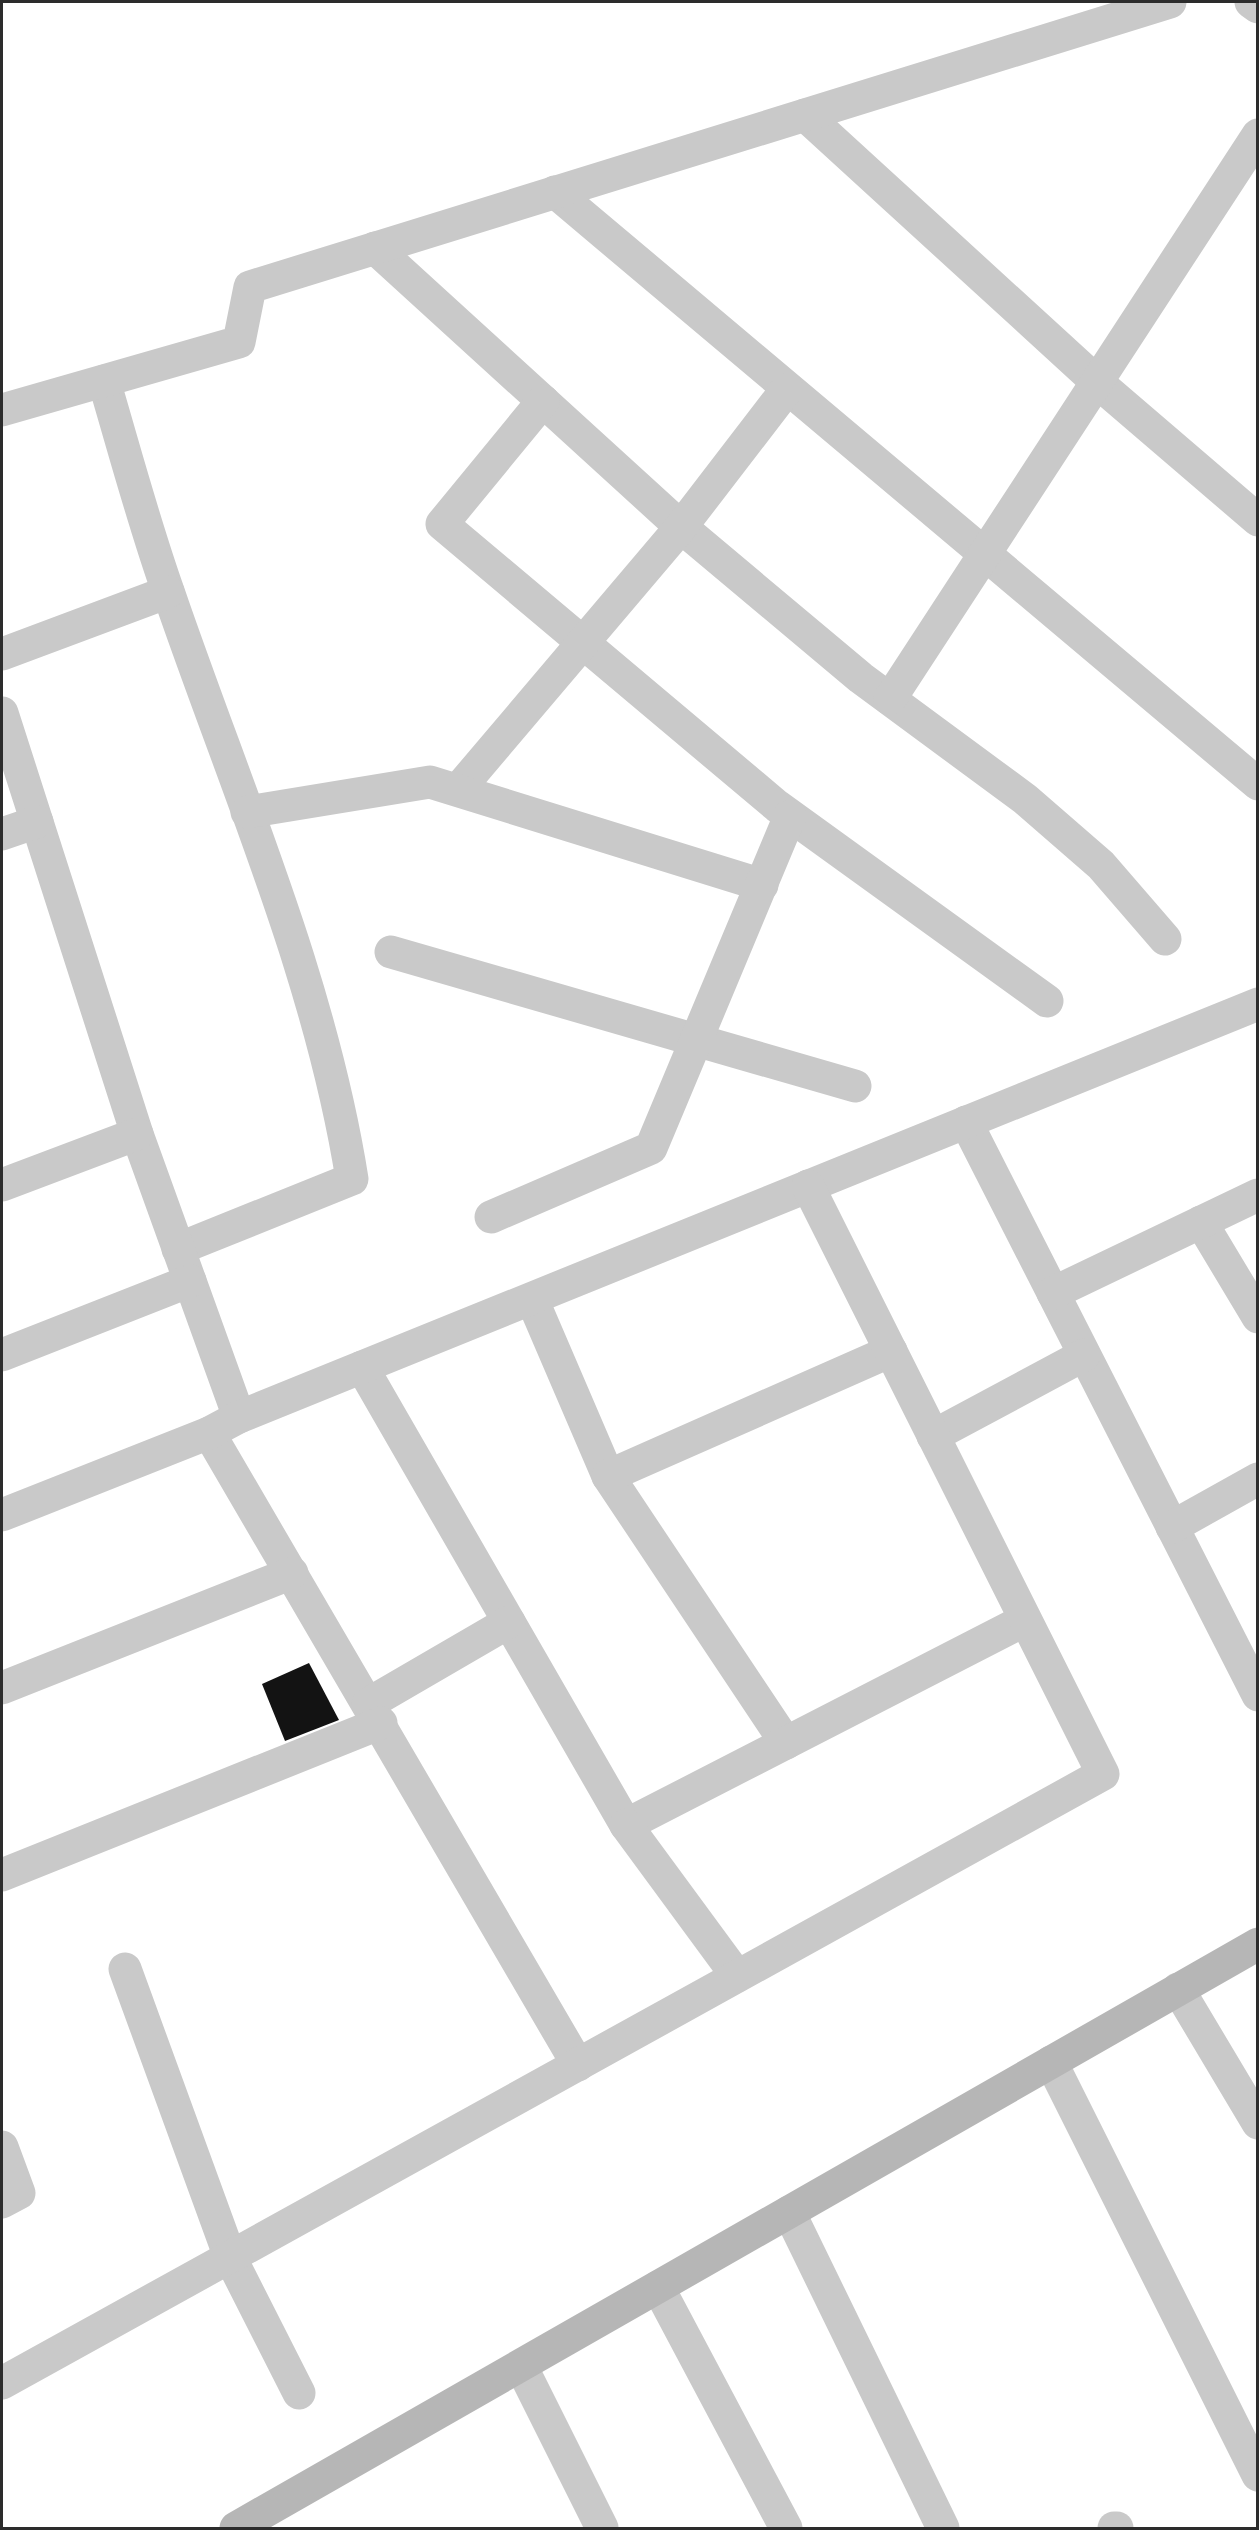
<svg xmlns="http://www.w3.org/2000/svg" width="1259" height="2530" font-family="Figtree,sans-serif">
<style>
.building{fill:#131313}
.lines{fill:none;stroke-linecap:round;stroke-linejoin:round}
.street{stroke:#c9c9c9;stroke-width:33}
.secondary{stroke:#b6b6b6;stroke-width:33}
</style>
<rect width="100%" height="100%" fill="#fff"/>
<polygon class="building" points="309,1663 339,1720 285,1741 262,1684"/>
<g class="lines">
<g class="street">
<polyline points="1251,2 1258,7"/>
<polyline points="805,115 1097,382 1258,520"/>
<polyline points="555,192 1258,784"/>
<polyline points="375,248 681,527 861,678 1025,799 1101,865 1165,939"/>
<path d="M104,381C125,452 144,524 169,594C235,787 320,977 352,1179L178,1249"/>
<polyline points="543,401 442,524 777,806 1047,1001"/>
<polyline points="2,410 239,342 250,287 1170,2"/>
<polyline points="2,654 168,592"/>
<polyline points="890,699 1258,135"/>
<polyline points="2,713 137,1134 239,1417"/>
<polyline points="458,790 681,527 787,389"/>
<polyline points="247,812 430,782 762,885"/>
<polyline points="2,834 37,822"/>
<polyline points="391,952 855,1086"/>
<polyline points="966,1122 1258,1695"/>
<polyline points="2,1185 137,1134"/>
<polyline points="491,1217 651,1148 790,816"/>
<polyline points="1201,1222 1258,1317"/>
<polyline points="1053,1293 1258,1195"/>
<polyline points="532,1299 608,1476 786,1743"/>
<polyline points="2,1355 190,1281"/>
<polyline points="362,1367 626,1825 1025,1620"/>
<polyline points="209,1433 578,2065"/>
<polyline points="933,1436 1084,1355"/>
<polyline points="608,1476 891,1351"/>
<polyline points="2,1515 209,1433 239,1417 1258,1004"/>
<polyline points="1172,1527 1258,1479"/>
<polyline points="2,1688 292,1573"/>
<polyline points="368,1704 509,1622"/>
<polyline points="626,1825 737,1976"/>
<polyline points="2,1875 381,1723"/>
<polyline points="125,1969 230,2257 299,2393"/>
<polyline points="1178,1989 1258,2123"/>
<polyline points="1051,2062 1258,2475"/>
<polyline points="2,2147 19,2193 2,2202"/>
<polyline points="789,2212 943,2528"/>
<polyline points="658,2287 786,2528"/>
<polyline points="521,2366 602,2528"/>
<polyline points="2,2383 1103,1774 808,1186"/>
<polyline points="1114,2528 1117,2528"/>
</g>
<polyline class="secondary" points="236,2528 1258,1944"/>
</g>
<rect width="1259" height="2530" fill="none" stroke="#2c2c2c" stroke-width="6"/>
</svg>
